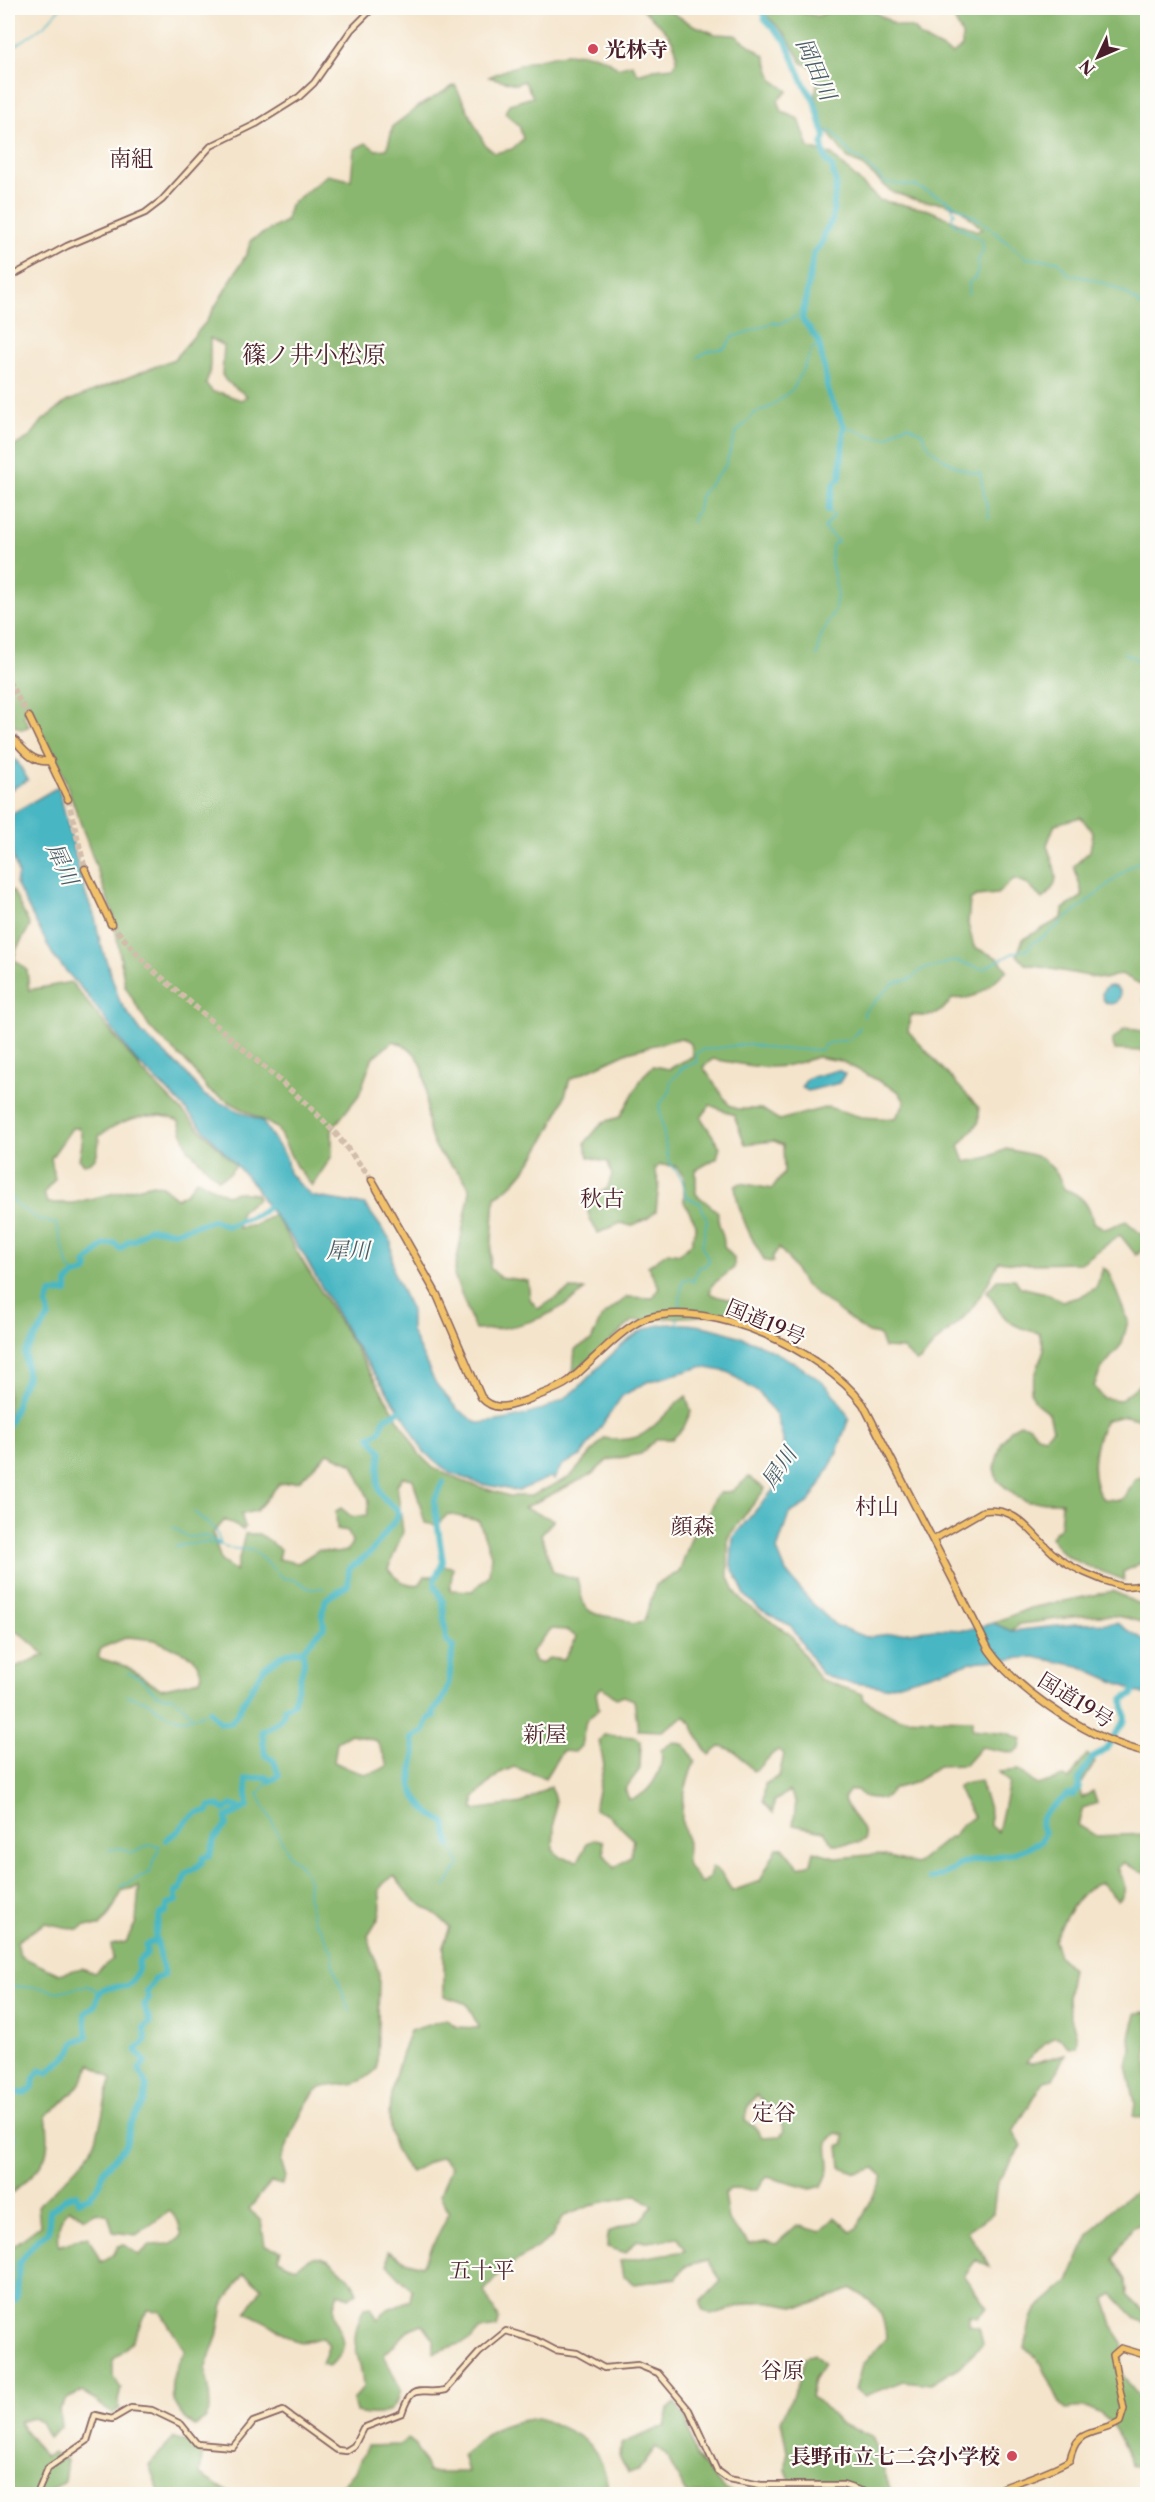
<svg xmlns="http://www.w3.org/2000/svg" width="1155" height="2502" font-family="'Libre Caslon Text','Noto Serif JP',serif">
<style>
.forest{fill:#8ab770;stroke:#6a6b4e;stroke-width:1.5;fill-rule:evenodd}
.water{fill:#49b7c3;stroke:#4a6b77;stroke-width:1.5}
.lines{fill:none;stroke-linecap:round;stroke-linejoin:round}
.stream{stroke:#49b7c3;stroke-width:1.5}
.river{stroke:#49b7c3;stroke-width:6}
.highway-tunnel{stroke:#d2bdab;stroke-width:6;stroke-dasharray:6 3;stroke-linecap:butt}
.secondary-casing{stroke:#866463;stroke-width:8}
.primary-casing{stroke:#866463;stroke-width:8}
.highway-casing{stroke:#866463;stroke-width:9}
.secondary{stroke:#fae7c3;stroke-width:4.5}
.primary{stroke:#f2c26a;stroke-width:5}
.highway{stroke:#f2c26a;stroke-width:6}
.poi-dot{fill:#d1495b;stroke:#fdfcf7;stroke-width:2}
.labels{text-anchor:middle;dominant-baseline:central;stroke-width:4.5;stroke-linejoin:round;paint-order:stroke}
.poi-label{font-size:21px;font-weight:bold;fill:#4a1f2b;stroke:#fdfcf7;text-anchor:start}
.street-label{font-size:21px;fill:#4a1f2b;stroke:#fdfcf7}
.water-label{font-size:22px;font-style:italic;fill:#4a5c68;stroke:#fdfcf7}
.neighbourhood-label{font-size:22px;fill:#4a1f2b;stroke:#fdfcf7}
.quarter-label{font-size:24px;fill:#4a1f2b;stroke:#fdfcf7}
</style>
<rect width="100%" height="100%" fill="#fdfcf7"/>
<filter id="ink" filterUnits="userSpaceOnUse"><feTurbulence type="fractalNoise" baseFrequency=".0167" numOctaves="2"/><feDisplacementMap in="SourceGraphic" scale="12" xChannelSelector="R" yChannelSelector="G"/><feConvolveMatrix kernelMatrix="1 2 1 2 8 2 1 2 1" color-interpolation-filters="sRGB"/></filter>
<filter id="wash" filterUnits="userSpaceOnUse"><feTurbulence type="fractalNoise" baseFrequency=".008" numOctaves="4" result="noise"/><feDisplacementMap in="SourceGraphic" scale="24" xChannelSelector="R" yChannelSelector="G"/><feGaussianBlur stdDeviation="1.35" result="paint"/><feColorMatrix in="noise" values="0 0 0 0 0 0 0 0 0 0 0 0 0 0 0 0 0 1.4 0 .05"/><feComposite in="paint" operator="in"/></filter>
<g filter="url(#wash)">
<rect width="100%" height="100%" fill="#f4e4cb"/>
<g class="forest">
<path d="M646,8H665L689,23L715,34L735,35L765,56L773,80L788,91L778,100L782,112L799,119L809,148L832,155L879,200L929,210L977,231L982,229L960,208L943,203L919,201L892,192L860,164L848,159L823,126L815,94L820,70L802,63L785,34L759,8H793L806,14L818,16L838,8H868L896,25L915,29L920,37L952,54L962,47V35L952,15L920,8H1147V1008L1144,1000V986L1121,974L1104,979L1025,964L1017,955L1023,939L1062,918L1063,909L1083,896L1074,866L1090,851L1093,833L1081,817L1055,824L1047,845C1053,868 1066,881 1042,899L1026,883L1014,879L997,894L976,896L970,900L968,924L974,947L998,958L1007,970C991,984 977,1002 953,998C940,1015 933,1018 911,1015L908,1031L979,1108V1122L959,1146L965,1162L986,1158L1006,1149L1029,1154L1042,1158L1057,1173L1064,1189C1082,1195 1089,1204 1093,1222L1105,1229L1126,1221L1147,1239V1245L1136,1255L1120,1235L1081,1263L1021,1264L999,1261C989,1283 976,1307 957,1324C941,1338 934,1342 921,1361L916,1362L903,1349L884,1348L879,1335L868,1333L806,1286C795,1274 792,1260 779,1248L773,1256V1262L765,1261C751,1238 738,1214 735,1186L741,1183L772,1189L784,1173L783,1145L774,1141L745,1144L734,1115L710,1105L701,1118L720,1147L717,1158L696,1170V1194L718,1212C716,1226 725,1233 724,1246L734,1258V1268L712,1285L710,1293C719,1299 727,1297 736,1302L724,1314L633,1321L573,1373L575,1349L591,1341L601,1318L627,1297L653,1298L659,1287L648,1266L668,1252L680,1254L692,1242L696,1224L684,1202V1176L675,1166L660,1165L655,1169L659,1184L656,1211L648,1218L631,1226L621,1223L598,1233C584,1212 582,1200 607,1189L612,1175L608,1162L588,1157L585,1143L603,1122L620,1117L643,1076L653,1066L669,1069L693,1056L691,1044L681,1038L628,1052L570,1079C561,1114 528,1180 495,1197L490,1268L500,1277L528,1281L530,1299L538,1309L570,1289L585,1290C554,1317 516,1330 475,1330L454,1275L470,1191C464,1172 446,1164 436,1148C414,1113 445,1056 393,1041L372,1059L359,1095L332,1129V1156L312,1186L296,1166L277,1128L209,1091L190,1066L149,1027L125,986L113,914L59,763L30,712L23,715L29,726L22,730L8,722V450L30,437L42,421L66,402L174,359L206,322L247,253L251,240L286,221L290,205L327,175L351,180L354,149L366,143L376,150L387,149L393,126L421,105L455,85L485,145L495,153L512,149L523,139L519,125L505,113L509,104L533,97L524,81L516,84L489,77C522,62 588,38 617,68L632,64L638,74L654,69L674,67C685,44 659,24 643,10ZM210,338L224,346L222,375L226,381L247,396L241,400L222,393L213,392L206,384L210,371ZM817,1057L841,1061L898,1091L905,1102L895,1119L861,1117L828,1107L779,1120L762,1109H737L729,1105L703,1067L713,1059C757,1067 773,1073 817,1057Z"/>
<path d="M8,889L13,891L30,926L17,948L14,959L27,970L29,990L71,982L144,1073L236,1165L229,1174L218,1179L188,1149L179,1121C153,1109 121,1119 99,1136C98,1149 100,1161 84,1164L79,1159L82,1144L80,1128H72L51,1158L55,1179L44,1193L47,1203H73L153,1184L162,1186L177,1198L186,1193L197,1179L226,1195L237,1192L256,1194L258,1199L241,1211L238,1228L255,1225L274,1214L420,1455L433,1468L461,1481L509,1496H531L570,1477L604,1438C650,1447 656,1418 686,1396L691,1411L683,1429L672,1439H657L641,1454L608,1460L592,1474L524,1508L554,1520L541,1534L553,1572L577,1579C579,1585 582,1602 585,1606C595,1621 621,1613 632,1624L644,1621L656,1585L679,1572L692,1536L707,1516L715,1498L720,1493L732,1491L749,1477L765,1489L728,1537V1575L735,1591L743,1602L791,1635L819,1679L863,1694L864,1700L897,1718L972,1720V1729L1007,1733L1022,1739L1020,1748L1013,1753L981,1747L965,1765L938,1766L916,1782L893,1789L883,1799L864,1797L857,1790H850L844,1798C847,1815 864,1822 865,1839L858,1843L833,1844L824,1831L793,1825L796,1802L789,1791L774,1802L773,1813L763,1802L765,1784L779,1776L784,1754L779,1750C767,1754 766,1767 753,1771L736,1752L721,1746L710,1755C698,1745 697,1727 685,1716L662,1731L638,1730L634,1700L624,1696L616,1698L602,1687L596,1693L599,1709L586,1721L581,1746L575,1752L562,1751L545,1778L514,1767L500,1773L474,1798V1810L522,1803L551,1786L555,1801L553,1850L560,1857L578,1861L587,1843L596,1839L603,1841L604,1854L614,1868L630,1857L634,1840L609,1816L594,1809L604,1765L599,1741L604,1735L636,1737L641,1741L640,1769L625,1789L629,1799C649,1797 665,1769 661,1750L673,1742L685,1745L695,1761C687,1780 681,1802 682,1822C683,1828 687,1834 687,1840C687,1865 683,1863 702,1883L709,1878L712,1867L722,1874L732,1891L760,1881L777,1848H784L799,1867L811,1863L814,1851L838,1858L878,1854L916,1864L946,1840L954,1836L961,1825L974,1817L957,1788L963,1784L980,1781C984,1798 992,1807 990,1826L998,1832L1009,1783L999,1772L1018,1770L1037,1785L1063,1777L1069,1780L1087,1754L1095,1762L1079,1788L1082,1798L1093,1791L1097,1803L1083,1808L1078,1825L1096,1836L1147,1834V1874L1123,1863L1118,1868C1123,1880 1130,1891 1118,1901L1101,1883C1081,1886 1062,1923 1054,1940L1059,1956L1072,1969C1069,1984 1066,1999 1070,2014C1073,2027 1079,2034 1076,2047H1068L1063,2040L1055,2036L1040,2047L1026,2062L1033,2063L1065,2054L1053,2079L1044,2081L1013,2132L1022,2146L997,2182L993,2213L967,2231L983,2254L989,2267L976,2260L964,2276L987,2308L977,2317L969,2315V2325L979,2327L983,2343L959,2367L931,2384L903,2381L865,2396L855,2390L862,2365L886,2338C884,2309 875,2302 850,2288C846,2292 809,2306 803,2306C790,2308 773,2299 756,2302C741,2305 726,2311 711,2315L702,2309L701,2302L721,2281L708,2260L685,2266L677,2278L635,2284L623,2276L620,2261L685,2251L678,2238L646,2242L636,2240L626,2253L607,2247L608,2232L640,2220L653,2206L637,2195L595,2204L562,2217L551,2238L502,2271L484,2291L499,2320L497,2327L480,2330L471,2340L433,2353V2339L422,2324L410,2329L384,2355L401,2390C393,2416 382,2417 356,2412L353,2400L363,2388C362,2351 345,2348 364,2308L371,2307L378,2320L388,2309L410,2300L412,2290L388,2265V2251L405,2261L422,2266L449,2213L440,2195L451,2167L441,2156L411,2172C373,2135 393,2074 410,2031L446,2019L457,2027L479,2028L467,2004L444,1996V1944L450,1927L437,1915L411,1898L394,1876C370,1890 384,1894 380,1914C378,1921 372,1929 368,1936L379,1974L377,2069C352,2092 347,2080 321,2088C307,2092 287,2146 281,2161L286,2177L282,2185L271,2182L249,2209L261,2221L265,2245L281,2250L278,2259L296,2268C301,2265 307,2259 313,2257C329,2253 352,2279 357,2292L349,2298L338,2292C337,2296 334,2302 334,2306C332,2329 359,2347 328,2366L322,2364L329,2345L322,2337C294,2347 295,2340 273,2326C265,2321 255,2317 246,2312L262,2288L244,2273L223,2305L217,2337L205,2369L209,2387L210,2410L205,2419L195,2426C164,2406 167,2379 185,2351L160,2311L147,2310L132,2342L113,2360V2375L121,2389L118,2401L120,2408L113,2414L96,2400L82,2392L67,2399L59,2410L61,2427L49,2437L41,2422L33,2418L18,2422L45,2457L53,2453L67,2460L64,2482L43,2494H8V2245L13,2246L40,2226L38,2206C50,2193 85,2162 91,2151C103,2128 102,2103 112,2079L91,2064C80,2088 68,2100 46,2115C53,2163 42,2167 8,2196V1679L17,1666L45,1655L21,1634L8,1628ZM328,1453L353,1464L369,1500L367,1515L352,1517L341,1508L336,1511L337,1529L348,1531L352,1542L347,1551L337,1553L318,1550L298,1563L278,1559L280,1549L259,1534H245L236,1571L221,1561L213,1533L225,1520L243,1530L245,1527L241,1514L256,1511L279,1484L299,1481ZM403,1477L413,1479L425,1523L437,1525L448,1514L479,1521L491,1555L489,1575L472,1591L450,1590L453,1567L443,1566L434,1576H425L420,1584C406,1587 396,1579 388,1569L403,1532L397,1485ZM551,1629L566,1630L577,1637L564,1660L549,1658L541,1663L535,1662L531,1652ZM128,1637L155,1640L193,1657L202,1673L200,1680L161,1689L126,1666L98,1658L101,1648ZM351,1734L377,1741L388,1765C366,1781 357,1772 334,1762L337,1742ZM139,1887L136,1922L126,1942L111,1945L113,1959L94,1973L82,1968L59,1974L20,1956L17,1941L45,1923L79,1930L84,1926H100L111,1912L123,1890ZM756,2095L778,2114L784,2131L780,2136L762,2137L755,2127L745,2121L747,2108ZM837,2133L844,2135V2143L839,2146L841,2167L856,2173L875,2168L883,2177L857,2228L851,2232L835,2217L821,2232L797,2225L776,2244L765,2241L750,2244L728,2221L724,2194L730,2189L756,2190L767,2177L811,2189L822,2186C825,2180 829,2173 829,2167C829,2152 822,2142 837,2133ZM70,2209L85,2218L97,2212L108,2215L113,2232L136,2235L170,2211L178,2221L182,2236L172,2244L150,2245L139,2255L125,2245L118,2246L113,2255L101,2262L88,2236L59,2246C58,2232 57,2219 70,2209Z"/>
<polygon points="1125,1028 1147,1032 1147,1111 1145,1110 1144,1069 1147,1056 1143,1051 1115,1050 1112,1041"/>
<path d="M1103,1268L1108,1271L1128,1321L1122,1344L1102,1368L1094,1386L1103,1398L1120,1400L1144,1381L1147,1382V1421L1125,1416L1106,1420C1093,1441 1087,1478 1103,1499L1120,1500L1126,1495L1135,1479L1147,1475V1560L1123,1572L1124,1580C1102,1570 1060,1562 1051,1537L1060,1527L1062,1502H1028L1017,1497L997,1480L994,1468L1002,1442L1011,1429L1020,1424L1030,1426L1037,1435L1045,1437L1053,1429L1049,1413L1036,1403L1030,1391L1044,1349L1039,1333C1007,1326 1004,1319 987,1291L998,1279H1015L1020,1287L1046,1293L1062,1301L1079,1297L1096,1288Z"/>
<path d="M1113,1591L1140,1605L1147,1602V1625C1110,1606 1060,1620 1019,1624L1011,1631L993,1623L1030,1608Z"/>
<polygon points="1147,2012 1148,2012 1147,2119 1133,2116 1135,2103 1127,2066 1131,2050 1130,2037 1136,2013"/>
<path d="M1147,2163V2222L1132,2228L1113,2259L1126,2280L1127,2295L1147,2314V2324L1136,2319L1112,2294L1105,2299L1115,2331L1123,2343C1113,2389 1137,2379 1147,2415C1151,2430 1147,2451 1147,2468L1132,2465C1118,2433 1108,2401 1066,2409L1060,2403L1041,2363L1025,2347L1031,2318L1038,2308L1069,2281L1088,2236L1115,2206L1137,2191Z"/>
<polygon points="814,2354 824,2364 814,2379 810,2397 822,2404 841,2424 872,2436 892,2494 796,2494 786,2470 787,2452 781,2420 799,2382 805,2357"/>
<polygon points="675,2403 686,2419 696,2457 725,2490 734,2494 687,2494 665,2454 656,2447 638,2471 628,2473 620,2458 621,2444 665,2426 669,2409"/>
<path d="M538,2418C579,2433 606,2445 608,2494L591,2492L590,2494H332L354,2473L367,2446L399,2445L408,2439L416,2445L428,2472H468L463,2455C493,2427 497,2424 538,2418Z"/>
<polygon points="174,2438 188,2442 202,2454 200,2475 231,2494 160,2494 149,2465"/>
</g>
<g class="water">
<polygon points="8,754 17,761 28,780 8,791"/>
<path d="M58,787L86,896L95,917L100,942L120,1002L142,1033L186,1073L205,1096L262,1121L286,1157L289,1173L311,1196L365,1205L391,1241L393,1271L411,1311V1331L436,1384L457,1409L477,1423C510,1421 553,1411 578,1388C598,1369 626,1335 652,1327C702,1313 779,1349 818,1379C832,1389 841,1403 849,1418L836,1455L821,1483L809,1502L789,1514L777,1550L786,1572L809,1600L835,1625L865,1637L935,1629L966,1630L993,1623L1011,1631L1076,1624L1117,1623L1147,1642V1696L1079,1666L1034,1657L972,1662L885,1687L839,1681L821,1673L791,1626L759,1609L745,1595L731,1565L733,1537L780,1482L784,1464L783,1439L777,1417L760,1394L728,1372L701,1367L647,1382L622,1396L581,1456L562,1465L554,1479L550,1477L518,1491L481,1484L450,1473L423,1451L405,1418L351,1339L302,1252L262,1199L255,1186L177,1100L135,1060L87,995L54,957L16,884L18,873L8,842V816Z"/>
<circle cx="1111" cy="995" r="9"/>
<polygon points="838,1070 845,1074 839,1083 808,1091 801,1087 808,1078"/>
</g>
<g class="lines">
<g class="stream">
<polyline points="8,51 44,26 60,8"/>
<path d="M823,130L834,133L852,155L862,160L886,183L916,186L948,201L980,220L1026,258L1058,261L1068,274C1095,279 1124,287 1143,308L1148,307"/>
<path d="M948,201L955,213L952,216L953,223C964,229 970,235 982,239L983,250L977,263L979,267L975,278L969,282L968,294"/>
<path d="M698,357L708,351L725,348L733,336C747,334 760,327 773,322L779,324L796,317L800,310L804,309"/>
<path d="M844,426L875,437H889L897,429L908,425L923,434C926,452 963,474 980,473L989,518"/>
<polyline points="693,523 693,516 698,511 700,496 725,466 736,433 755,413 770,407 793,389 813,348 819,342"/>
<polyline points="1124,653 1148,665"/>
<polyline points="817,656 820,638 835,609 837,591 831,562 832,545 838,542 824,528 834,516 828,510"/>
<polyline points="864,1017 864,1012 894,983 911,979 921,970 955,961 983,969 1015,952 1027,950 1032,943 1046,935 1131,866 1148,857"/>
<polyline points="8,1195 17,1205 38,1219 56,1224 69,1268 75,1275"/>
<polyline points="679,1312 682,1281 689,1278 693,1282 699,1267 705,1266 709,1260 702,1246 707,1220 700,1203 686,1197 682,1179 668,1160 659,1105 671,1090 670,1082 682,1068 697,1062 696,1054 701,1050 748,1044 774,1049 822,1050 825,1044 852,1039 860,1027"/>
<polyline points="677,1327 678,1317"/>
<polyline points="173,1527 187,1537 207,1536 227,1548 253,1550 283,1578 296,1580 310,1589 324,1588"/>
<polyline points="175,1546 206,1542 221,1545 216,1530 194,1512"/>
<path d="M128,1673C133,1675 139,1677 142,1680C152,1688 157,1701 172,1696L194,1717L210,1711"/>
<polyline points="127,1695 151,1703 158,1710 170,1716 183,1719 192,1717"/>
<polyline points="269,1780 258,1794 289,1855 302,1867 309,1880 308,1898 314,1922 321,1928 333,1954 333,1965 349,2010"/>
<polyline points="165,1841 166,1840"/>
<polyline points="108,1850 121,1848 133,1853 149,1845 158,1846"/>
<polyline points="120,1887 150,1872 160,1845"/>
<polyline points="445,1887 460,1864 450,1845"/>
<polyline points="8,1986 42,1988 55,1992 89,1986 100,1992"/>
</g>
<g class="river">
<polyline points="763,8 764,18 785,40 805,86 814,100 825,137 822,145 824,153 827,162 832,167 836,184 832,221 824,233 823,242 814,252 802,319 819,342 829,395 844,426 840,478 834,483 828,510"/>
<polyline points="8,1425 16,1406 19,1392 27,1377 25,1353 49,1317 47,1303 51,1293 67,1292 67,1283 75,1275 86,1272 88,1267 85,1264 104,1245 115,1243 120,1249 130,1240 133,1241 149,1228 174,1232 213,1220 228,1226 261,1213 274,1202"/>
<polyline points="435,1579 443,1562 434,1501 443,1482"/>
<path d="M435,1585L443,1602L446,1641L453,1646C449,1670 453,1693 433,1712L434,1716L429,1718L424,1731L411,1738C424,1763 396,1778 425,1809C430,1815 439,1818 445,1823L450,1845"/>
<polyline points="210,1711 220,1723 231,1723 264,1668 284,1654 303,1650"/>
<path d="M166,1840C170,1835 175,1835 178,1831C187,1821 192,1811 207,1812L210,1806H219L225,1810L231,1805L243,1809"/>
<path d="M930,1879L952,1871L962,1863L1014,1853L1041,1842L1044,1832C1033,1815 1055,1807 1067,1795H1073L1079,1788V1779L1092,1758L1106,1749L1125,1720L1123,1699L1133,1694L1135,1684"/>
<path d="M8,2121V2099L16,2092L24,2094L33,2087L34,2078L40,2070L47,2073L71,2052L75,2042L87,2036L85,2014L95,2005L100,1992L105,1988L127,1986L132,1982L138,1970L139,1960L147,1954L146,1945L157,1940L155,1935L160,1914L166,1912L168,1904L177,1901L175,1892L180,1890L186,1874L202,1863L203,1857L210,1855L215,1838L227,1824L226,1818L248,1806L246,1779L266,1777L270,1781L279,1776L274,1761L265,1755L262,1731C273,1727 284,1719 285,1707L293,1704L304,1663L303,1650L324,1627L322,1613L326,1599L348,1585L349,1569L371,1552L398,1516L397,1509C369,1492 379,1476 381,1451L370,1437L380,1431L385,1418L406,1408"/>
<polyline points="8,2122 13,2137 13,2143 8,2147"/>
<polyline points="8,2299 14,2300 17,2296 19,2263 37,2240 48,2233 50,2211 65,2198 76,2194 78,2201 89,2197 100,2184 104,2170 126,2145 130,2125 144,2102 147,2087 139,2069 145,2062 136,2050 146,2040 144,2027 150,2023 144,2005 149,1999 147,1992 155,1979 164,1975 157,1940"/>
</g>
</g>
</g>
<g filter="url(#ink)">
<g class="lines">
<g class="highway-tunnel">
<polyline points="8,681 29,717"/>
<polyline points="68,799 85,869"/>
<polyline points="111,924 146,964 311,1108 336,1134 372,1180"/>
</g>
<g class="secondary-casing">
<g id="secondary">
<polyline points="8,278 67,246 145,213 162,200 211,146 256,124 299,97 314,83 351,30 373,8"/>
<path d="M37,2494L48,2468L87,2441L95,2415L112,2419L131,2408L152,2410L181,2424L197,2444L233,2447L253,2422L283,2411L337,2450L346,2451L354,2446L363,2428L402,2413C413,2380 420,2396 446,2390L479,2353L506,2331L536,2340L555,2350L577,2353L604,2368L638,2365L658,2373L689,2410L717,2471L728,2479L761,2485H843L871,2494"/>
</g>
</g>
<g class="primary-casing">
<g id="primary">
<path d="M933,1540L983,1511C1017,1505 1032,1535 1054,1554C1070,1568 1099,1580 1120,1586C1129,1588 1139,1585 1148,1584"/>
<path d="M987,2494C1014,2482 1044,2475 1070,2460C1076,2426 1097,2436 1120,2422L1124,2409L1113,2355L1121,2348L1148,2356"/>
</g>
</g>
<g class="highway-casing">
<g id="highway">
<polyline points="29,717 68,799"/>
<path d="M8,733C21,746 30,764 51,761"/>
<polyline points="85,869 111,924"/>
<path d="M372,1180L437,1295L481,1397C495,1413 510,1406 527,1400C540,1394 557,1390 569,1381C589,1365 624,1325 647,1318C713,1299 823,1351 863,1404L989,1650C1020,1694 1095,1742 1148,1753"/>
</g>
</g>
<use href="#secondary" class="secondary"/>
<use href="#primary" class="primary"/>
<use href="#highway" class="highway"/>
</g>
</g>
<g class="poi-dot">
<circle cx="593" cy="49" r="6"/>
<circle cx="1012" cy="2456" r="6"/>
</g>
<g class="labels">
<g class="poi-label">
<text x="605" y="49">光林寺</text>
<text x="1000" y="2456" text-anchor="end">長野市立七二会小学校</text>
</g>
<g class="street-label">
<text transform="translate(766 1322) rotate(23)">国道19号</text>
<text transform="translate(1076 1700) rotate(32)">国道19号</text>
</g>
<g class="water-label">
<text transform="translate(816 69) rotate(66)">岡田川</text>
<text transform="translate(62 864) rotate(65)">犀川</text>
<text x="348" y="1250">犀川</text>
<text transform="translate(779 1468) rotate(-56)">犀川</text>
</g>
<g class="neighbourhood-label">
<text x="131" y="158">南組</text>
<text x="602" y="1198">秋古</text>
<text x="877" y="1506">村山</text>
<text x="693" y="1526">顔森</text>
<text x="545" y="1734">新屋</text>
<text x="774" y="2112">定谷</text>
<text x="482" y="2270">五十平</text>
<text x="782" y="2370">谷原</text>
</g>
<g class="quarter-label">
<text x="314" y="354">篠ノ井小松原</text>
</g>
</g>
<rect width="1155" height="2502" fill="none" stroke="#fdfcf7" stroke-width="30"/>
<g transform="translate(1098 57) rotate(226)" stroke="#fdfcf7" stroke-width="4.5" paint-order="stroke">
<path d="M0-4.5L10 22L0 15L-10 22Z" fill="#4a1f2b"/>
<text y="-9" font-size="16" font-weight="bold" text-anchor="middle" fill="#4a1f2b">N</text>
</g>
</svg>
